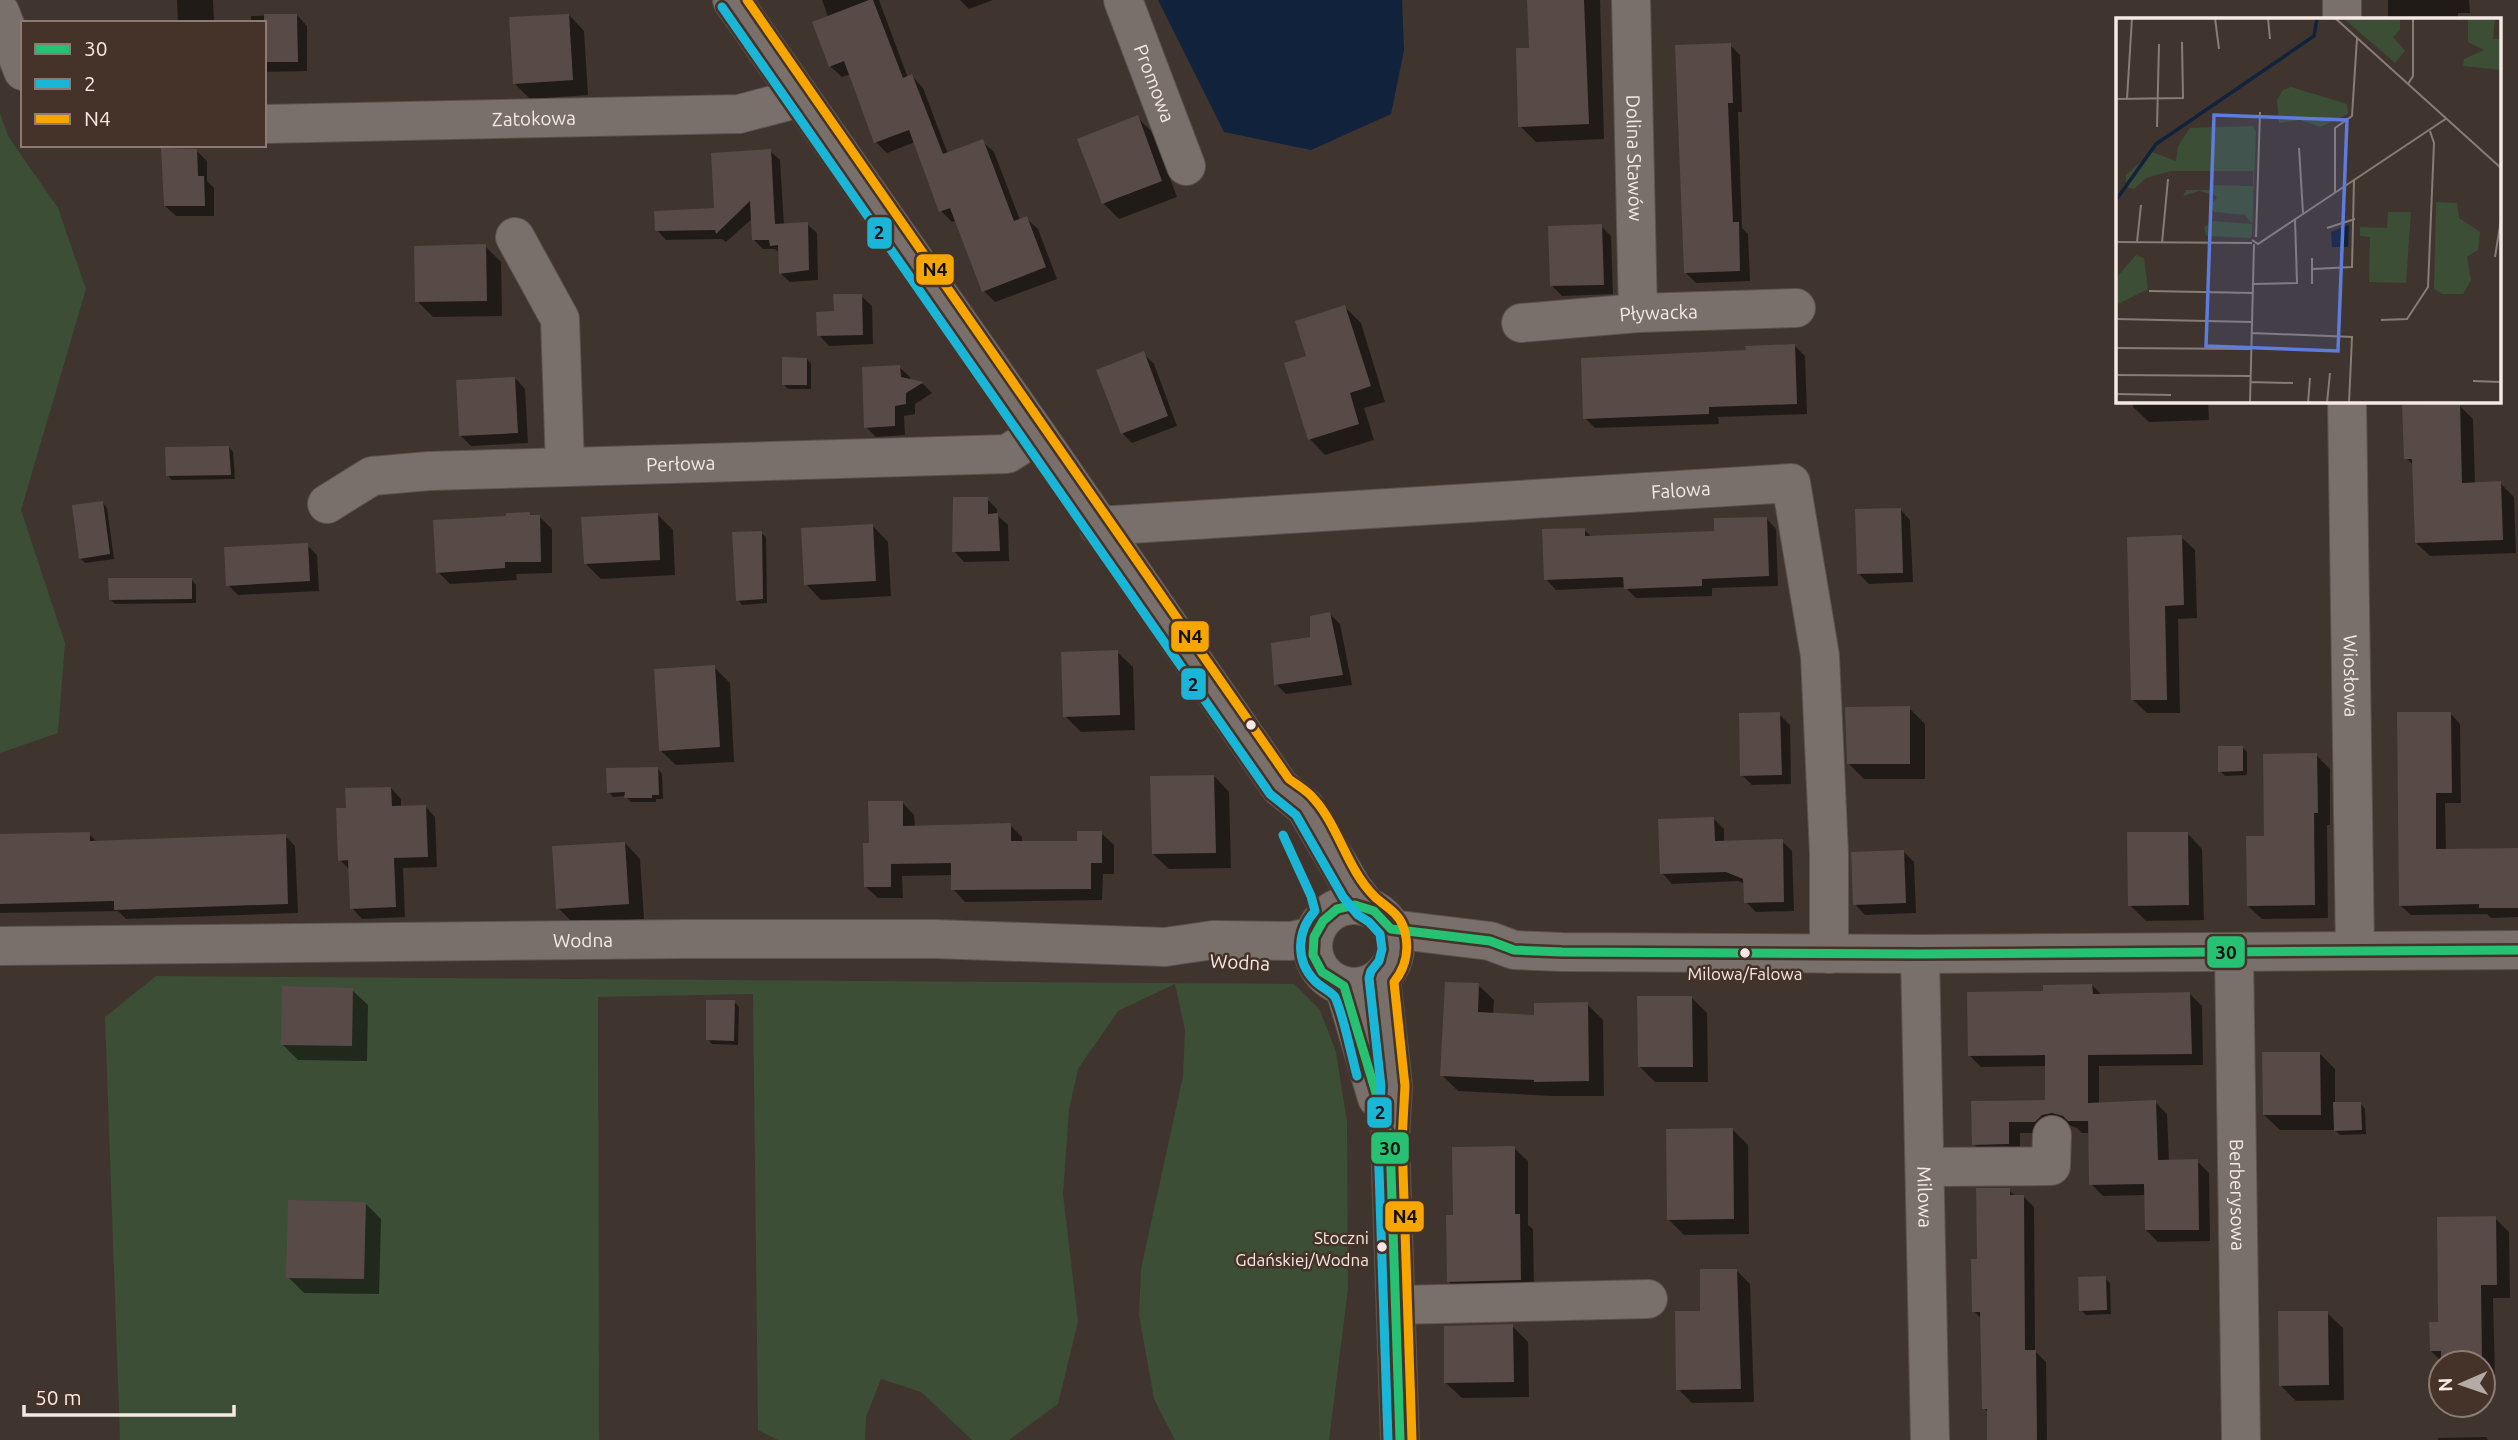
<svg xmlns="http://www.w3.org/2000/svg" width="2518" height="1440" font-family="Ubuntu,sans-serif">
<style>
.green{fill:#3c4e35}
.water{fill:#11223c}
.shadow{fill:#0007}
.building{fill:#584a47}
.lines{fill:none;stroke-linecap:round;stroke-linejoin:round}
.minor-casing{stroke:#5b524c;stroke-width:40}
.minor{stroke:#79706c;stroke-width:38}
.bus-1-casing{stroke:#453228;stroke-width:14}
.bus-2-casing{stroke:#453228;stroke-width:14}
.bus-3-casing{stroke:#453228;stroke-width:14}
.bus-1{stroke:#26c172;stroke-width:9}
.bus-2{stroke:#1ab6d8;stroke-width:9}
.bus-3{stroke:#f7a600;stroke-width:9}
.bus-dot{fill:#f6e9e3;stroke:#453228;stroke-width:2.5}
.labels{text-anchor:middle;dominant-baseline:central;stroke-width:5;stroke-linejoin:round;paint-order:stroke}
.bus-label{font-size:17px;fill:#f6e9e3;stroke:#453228}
.street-label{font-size:19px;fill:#f6e9e3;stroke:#453228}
.inset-river{fill:none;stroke:#11223c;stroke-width:3.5}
.inset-road{fill:none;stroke:#887c76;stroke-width:2}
.view{fill:#5e7cdb;fill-opacity:0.15;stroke:#5e7cdb;stroke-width:3.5}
.inset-edge{fill:none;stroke:#f6e9e3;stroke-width:3.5}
.line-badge{stroke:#453228;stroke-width:2.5}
.pale-badge-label{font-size:19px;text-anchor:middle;font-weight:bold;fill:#111}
</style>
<rect width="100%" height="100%" fill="#3f342e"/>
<g class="green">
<polygon points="0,113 8,136 58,208 86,289 21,510 65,643 58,733 0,753"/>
<polygon points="156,976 1294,984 1320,1010 1336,1052 1347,1122 1348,1289 1329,1440 1175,1440 1154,1399 1139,1315 1141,1269 1183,1076 1185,1030 1175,984 1118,1011 1078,1069 1069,1110 1063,1194 1078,1322 1058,1404 1009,1440 972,1440 921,1392 881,1379 866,1417 865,1440 778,1440 758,1430 753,994 598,997 599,1440 120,1440 105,1017"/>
</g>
<polygon class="water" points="1158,0 1402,0 1404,50 1391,114 1311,150 1224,132"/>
<g class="shadow">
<polygon points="177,0 213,0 214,23 178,23"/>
<polygon points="822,0 879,0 908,78 912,76 923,88 948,154 982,141 994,152 1020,220 1026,218 1038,229 1057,279 995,302 984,291 957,220 952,222 941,211 915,142 887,153 876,142 851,74 842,77 830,66 828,17"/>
<polygon points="960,0 993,0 969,9"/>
<polygon points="1529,0 1600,0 1604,139 1536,142 1520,126 1531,50"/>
<polygon points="2388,0 2469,0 2470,13 2458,13 2458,19 2388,19"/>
<polygon points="297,15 307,26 307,71 264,72 264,23 251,23 251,16"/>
<polygon points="569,15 584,31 588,95 530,99 514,83"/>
<polygon points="1730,45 1740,55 1742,112 1738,112 1742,228 1748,234 1750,281 1696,283 1686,273"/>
<polygon points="1137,117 1153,133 1177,197 1119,219 1103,203"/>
<polygon points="196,150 207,161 207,181 214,188 214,216 176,216 165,206"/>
<polygon points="770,151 780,160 784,225 807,224 817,233 818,280 790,282 780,273 780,253 775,249 763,249 754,240 753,218 726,242 722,239 666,240 657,230 716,210"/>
<polygon points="1601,226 1611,236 1613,294 1562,296 1552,286"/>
<polygon points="485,246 501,262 502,316 433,317 417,301"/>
<polygon points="861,296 872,306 873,344 829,346 819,335 835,312"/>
<polygon points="1345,307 1361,323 1385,402 1364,408 1374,440 1325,455 1310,439 1308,357"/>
<polygon points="1795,346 1805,356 1807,414 1718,417 1719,424 1595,428 1585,418 1747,352"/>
<polygon points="1144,354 1154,364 1177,426 1132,443 1122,433"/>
<polygon points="807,359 811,364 811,389 788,389 783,384"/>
<polygon points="899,367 910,377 910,381 923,384 932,393 915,404 915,414 904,416 905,435 876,437 866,427"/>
<polygon points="515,378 525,389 528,443 471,446 461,436"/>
<polygon points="2133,401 2208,401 2209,420 2149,422 2133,407"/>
<polygon points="2459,405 2473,419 2475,484 2500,483 2514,497 2516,553 2430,556 2416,543 2414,466 2406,458"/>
<polygon points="229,447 233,452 235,479 172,480 168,476"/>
<polygon points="987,499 997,509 997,515 1008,525 1009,561 964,562 954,551"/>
<polygon points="103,503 107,508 114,559 85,563 80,558"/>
<polygon points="1900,509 1910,520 1913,582 1869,584 1859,574"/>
<polygon points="530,514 532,517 539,516 552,529 552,573 516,574 517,580 450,584 438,572"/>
<polygon points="657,514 673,530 675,575 601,579 586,564"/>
<polygon points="1766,518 1776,529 1778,586 1712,588 1712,596 1636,598 1625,587 1556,590 1546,579 1584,530 1592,537 1716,533"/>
<polygon points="873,526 888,542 891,596 821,600 806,584"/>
<polygon points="761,533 766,537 767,603 742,605 738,600"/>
<polygon points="2181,537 2195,550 2197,618 2178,619 2180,713 2147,713 2133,700"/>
<polygon points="307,545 317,555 319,591 238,595 228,585"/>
<polygon points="192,580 196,585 196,603 115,604 110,599"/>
<polygon points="1330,614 1340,624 1352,685 1286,694 1276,684"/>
<polygon points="1117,652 1133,667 1135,730 1081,732 1065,716"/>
<polygon points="714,667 730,683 734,762 676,765 660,750"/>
<polygon points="1909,708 1925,724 1925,779 1864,779 1849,764"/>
<polygon points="2450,713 2460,724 2461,803 2445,803 2446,851 2518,850 2518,917 2491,918 2487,914 2411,915 2400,905"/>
<polygon points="1779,714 1790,725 1791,784 1752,785 1742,775"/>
<polygon points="2243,748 2247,752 2247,775 2225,776 2220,771"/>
<polygon points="2316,755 2330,769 2330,825 2327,825 2328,918 2262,919 2248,906 2265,838"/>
<polygon points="658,769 662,774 663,799 656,799 656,802 631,802 625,796 613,797 609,792"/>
<polygon points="1214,776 1229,792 1231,868 1169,869 1153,854"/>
<polygon points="391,788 401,799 401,807 425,806 435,817 437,867 403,868 405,917 362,919 352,908 350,870 340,860 348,809"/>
<polygon points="902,802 914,815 915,827 1010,825 1022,837 1022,843 1079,843 1101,833 1114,845 1114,874 1103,874 1102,900 965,902 953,889 953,875 902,876 903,898 878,898 865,886 870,844"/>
<polygon points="1714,819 1724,829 1724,842 1782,841 1792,851 1794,911 1756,912 1746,902 1745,884 1738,881 1672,884 1662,873"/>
<polygon points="2187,833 2202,849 2204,920 2146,921 2130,905"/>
<polygon points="89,834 98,843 285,836 295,846 298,913 126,919 118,911 0,913 0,836"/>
<polygon points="625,843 640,859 644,919 574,924 558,908"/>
<polygon points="1904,852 1914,862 1916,913 1865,915 1855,904"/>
<polygon points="1478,985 1494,1000 1493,1015 1535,1016 1587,1004 1603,1020 1604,1096 1552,1096 1458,1091 1442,1075"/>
<polygon points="2092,985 2102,995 2190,994 2202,1006 2203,1065 2099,1066 2099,1104 2155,1102 2167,1114 2169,1161 2197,1161 2209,1173 2210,1241 2158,1242 2146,1230 2146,1195 2103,1196 2091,1184 2090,1133 2082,1133 2077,1128 2065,1124 2048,1133 2020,1133 2020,1156 1986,1156 1974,1144 1973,1102 2047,1101 2047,1066 1981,1067 1969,1055 2045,993"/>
<polygon points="352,990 368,1005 367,1061 298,1060 282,1044"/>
<polygon points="1691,997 1707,1013 1708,1082 1655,1082 1640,1067"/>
<polygon points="734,1002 739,1007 738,1045 712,1044 708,1039"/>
<polygon points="2319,1053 2335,1069 2335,1104 2361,1104 2365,1109 2366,1134 2340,1135 2335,1130 2280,1130 2264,1115"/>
<polygon points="1733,1130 1748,1145 1749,1234 1684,1235 1668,1219"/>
<polygon points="1514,1148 1528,1161 1528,1225 1533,1229 1534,1293 1462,1295 1448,1281 1455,1217"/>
<polygon points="2009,1190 2016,1197 2024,1197 2034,1207 2035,1351 2046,1362 2047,1440 1989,1440 1989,1413 1984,1408 1982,1320 1974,1311 1978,1261"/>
<polygon points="365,1203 381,1219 379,1294 304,1293 288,1277"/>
<polygon points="2495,1218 2509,1232 2510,1298 2493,1298 2495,1377 2483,1378 2483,1363 2443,1363 2431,1351 2440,1324"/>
<polygon points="1736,1270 1750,1284 1754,1402 1692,1403 1678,1389"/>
<polygon points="2105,1278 2110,1283 2111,1314 2086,1315 2081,1310"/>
<polygon points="2327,1313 2343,1328 2344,1400 2296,1401 2280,1385"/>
<polygon points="1512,1326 1528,1342 1529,1397 1462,1398 1446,1383"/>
<polygon points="2486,1437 2488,1440 2438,1440 2438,1438"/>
</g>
<g class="building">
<polygon points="869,0 873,0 903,78 912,74 943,154 983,139 1014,221 1027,216 1046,267 982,292 950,208 939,212 909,130 874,143 844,61 829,67 812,22"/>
<polygon points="1527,0 1584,0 1589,124 1518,127 1516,48 1529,48"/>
<polygon points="264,14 297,14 298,62 264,62"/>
<polygon points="569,14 573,80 513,84 509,17"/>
<polygon points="1731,43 1733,103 1728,103 1733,222 1739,222 1740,271 1684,273 1675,45"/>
<polygon points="1138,115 1162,181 1102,204 1077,139"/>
<polygon points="161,148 197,149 198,176 204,176 205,206 164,206"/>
<polygon points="771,149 775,224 808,222 809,270 779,274 778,245 770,246 769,240 752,240 750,201 716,234 715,230 655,231 654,211 714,208 711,153"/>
<polygon points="1602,224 1604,285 1550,286 1548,226"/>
<polygon points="486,244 487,301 415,302 414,246"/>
<polygon points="833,294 862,294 863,335 817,336 816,312 834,311"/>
<polygon points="1345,305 1371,386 1350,393 1359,424 1308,440 1284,363 1306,356 1295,321"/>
<polygon points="1795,344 1797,404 1709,407 1709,414 1583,419 1581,358 1746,350 1745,346"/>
<polygon points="1144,351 1168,416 1121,434 1096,370"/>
<polygon points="782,357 807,358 807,385 782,385"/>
<polygon points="900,365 901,377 924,382 906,393 906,404 895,406 895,426 864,428 862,367"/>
<polygon points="515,377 518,433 459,436 456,380"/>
<polygon points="2460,403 2462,483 2501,481 2503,540 2415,543 2412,459 2404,459 2402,405"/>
<polygon points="229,446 231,475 166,476 165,447"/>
<polygon points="953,497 988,497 988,514 998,513 1000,551 952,552"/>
<polygon points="103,501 110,554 79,559 72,505"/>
<polygon points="1901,508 1903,573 1857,574 1855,509"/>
<polygon points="530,512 530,515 540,515 541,562 505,562 505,568 436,573 433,520 506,516 506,513"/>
<polygon points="658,513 660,560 584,564 581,517"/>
<polygon points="1767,517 1769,576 1702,579 1702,586 1624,589 1623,577 1544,580 1542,529 1585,528 1585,536 1714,531 1714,518"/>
<polygon points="873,524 876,581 804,585 801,528"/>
<polygon points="762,531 763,599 736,601 732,532"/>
<polygon points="2182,535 2184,605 2165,606 2167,700 2131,700 2127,537"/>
<polygon points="308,543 310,581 226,586 224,547"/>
<polygon points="108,578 192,578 192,599 109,600"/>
<polygon points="1330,612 1343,675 1274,685 1271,643 1310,637 1310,616"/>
<polygon points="1118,650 1120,715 1063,717 1061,652"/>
<polygon points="715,665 720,747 659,751 654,669"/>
<polygon points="1910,706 1910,764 1847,764 1845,707"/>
<polygon points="1780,712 1782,775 1740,776 1739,713"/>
<polygon points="2397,712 2451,712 2452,793 2436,793 2436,849 2518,848 2518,908 2479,908 2479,904 2399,906"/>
<polygon points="2218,746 2243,746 2243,771 2218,772"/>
<polygon points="2317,753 2318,813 2314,813 2315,905 2247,906 2246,836 2264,836 2263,754"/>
<polygon points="658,767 659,795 652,795 652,798 624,798 625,792 607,793 606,768"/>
<polygon points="1214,775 1216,853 1152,854 1150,776"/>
<polygon points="391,787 392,806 426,805 428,857 394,858 396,907 350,909 348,860 338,861 336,808 346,808 345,788"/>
<polygon points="868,801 903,801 903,826 1011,823 1011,841 1077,841 1077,831 1102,831 1102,863 1091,863 1091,889 951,890 951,863 891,864 891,887 864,887 863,843 869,843"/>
<polygon points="1714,817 1715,841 1783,839 1784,902 1744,903 1743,879 1726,872 1660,874 1658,819"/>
<polygon points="90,832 90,841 286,834 288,904 114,910 114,901 0,904 0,834"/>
<polygon points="2127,832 2188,832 2189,905 2128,906"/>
<polygon points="625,842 629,904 556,909 552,846"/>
<polygon points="1904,850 1906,903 1853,905 1851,852"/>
<polygon points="1445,982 1479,983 1478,1012 1534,1015 1534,1003 1588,1002 1589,1081 1534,1082 1534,1080 1440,1076"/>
<polygon points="2092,984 2093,994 2190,992 2192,1054 2088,1055 2088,1103 2156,1100 2158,1160 2198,1159 2199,1230 2145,1230 2144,1184 2089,1185 2088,1119 2088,1121 2068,1121 2063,1116 2052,1113 2042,1115 2035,1122 2009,1122 2009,1144 1972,1145 1971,1101 2045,1100 2045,1055 1968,1056 1967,992 2043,991 2043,985"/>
<polygon points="282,986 353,988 352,1046 281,1045"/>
<polygon points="1637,996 1692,996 1693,1067 1638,1067"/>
<polygon points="706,1000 735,1000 734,1041 706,1040"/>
<polygon points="2262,1052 2320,1052 2321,1115 2263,1115"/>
<polygon points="2333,1102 2361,1102 2362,1130 2334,1131"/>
<polygon points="1733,1128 1734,1219 1667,1220 1666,1129"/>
<polygon points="1515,1146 1515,1214 1520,1214 1521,1280 1447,1282 1446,1215 1453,1215 1452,1147"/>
<polygon points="1976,1188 2010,1188 2010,1195 2024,1195 2025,1350 2036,1350 2037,1440 1987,1440 1987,1409 1982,1409 1980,1312 1972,1312 1971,1259 1977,1259"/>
<polygon points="288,1200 366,1202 364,1279 286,1278"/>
<polygon points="2496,1216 2497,1285 2481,1285 2482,1363 2441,1363 2441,1351 2430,1351 2429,1322 2438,1322 2437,1217"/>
<polygon points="1700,1269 1737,1269 1741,1389 1676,1390 1675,1311 1700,1311"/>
<polygon points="2106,1276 2107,1310 2079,1311 2078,1277"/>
<polygon points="2278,1311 2328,1311 2329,1385 2279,1386"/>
<polygon points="1513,1324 1514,1382 1444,1383 1444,1326"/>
</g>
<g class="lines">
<g class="minor-casing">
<g id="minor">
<polyline points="732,0 1037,435 1280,787 1305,807 1353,889 1367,907"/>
<path id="s1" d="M1123,0L1186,166"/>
<path id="s2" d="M1631,0L1638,313"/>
<polyline points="2342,0 2342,19"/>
<polyline points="0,12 23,71"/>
<path id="s3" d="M264,124L739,114L800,98"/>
<polyline points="515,237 560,319 565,466"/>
<path id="s4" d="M1521,323L1638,313L1796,308"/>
<path id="s5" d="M2347,401L2355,950"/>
<path id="s6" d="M327,504L372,476L429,471L1007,454L1037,435"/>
<path id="s7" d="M1098,526L1791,483L1820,656L1829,854V954"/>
<circle cx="1354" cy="946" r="41"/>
<polyline points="1391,929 1490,941 1514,950 1562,952 1920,954 2518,950"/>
<path id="s8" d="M0,946L687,939H935L1165,947L1213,940L1291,941L1314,936"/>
<path id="s9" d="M2234,952L2241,1440"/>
<path id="s10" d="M1920,954L1930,1440"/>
<polyline points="1381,978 1393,1086 1390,1140 1400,1440"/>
<polyline points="1344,986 1377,1098"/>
<polyline points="1925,1167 2051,1166 2052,1135"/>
<polyline points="1397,1305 1648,1299"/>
</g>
</g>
<use href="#minor" class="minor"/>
<g class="bus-1-casing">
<polyline id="bus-1" points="1400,1440 1390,1140 1344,986 1322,972 1313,955 1314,937 1323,921 1337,909 1355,905 1374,911 1391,929 1490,941 1514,950 1562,952 1920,954 2518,950"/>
</g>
<g class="bus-2-casing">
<g id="bus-2">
<polyline points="722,7 1270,794 1296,815 1343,897 1358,915 1369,922 1380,934 1382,949 1379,961 1371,971 1369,978 1381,1086 1378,1140 1388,1440"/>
<path d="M1283,835L1311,896L1315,911C1297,931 1295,960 1314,980C1320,987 1331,991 1335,997C1344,1017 1351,1054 1357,1076"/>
</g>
</g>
<g class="bus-3-casing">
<path id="bus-3" d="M747,0L1289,779C1297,785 1308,791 1314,799C1339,827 1347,869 1374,896C1383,905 1398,912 1403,926C1410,946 1407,966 1394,982L1405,1086L1402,1140L1412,1440"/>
</g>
<use href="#bus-1" class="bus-1"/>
<use href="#bus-2" class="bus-2"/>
<use href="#bus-3" class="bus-3"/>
</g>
<g class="bus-dot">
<circle cx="1251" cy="725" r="6"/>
<circle cx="1745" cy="953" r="6"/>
<circle cx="1382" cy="1247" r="6"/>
</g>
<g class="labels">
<g class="bus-label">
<text x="1745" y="973">Milowa/Falowa</text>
<text x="1369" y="1237" text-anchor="end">Stoczni<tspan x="1369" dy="22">Gdańskiej/Wodna</tspan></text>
</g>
<g class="street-label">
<text stroke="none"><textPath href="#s1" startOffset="89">Promowa</textPath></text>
<text stroke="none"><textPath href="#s3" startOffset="270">Zatokowa</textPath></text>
<text stroke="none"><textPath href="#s2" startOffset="158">Dolina Stawów</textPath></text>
<text stroke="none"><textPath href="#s4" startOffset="138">Pływacka</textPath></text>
<text stroke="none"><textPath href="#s6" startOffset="362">Perłowa</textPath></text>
<text stroke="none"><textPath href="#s7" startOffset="584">Falowa</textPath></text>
<text stroke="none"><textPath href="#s5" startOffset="275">Wiosłowa</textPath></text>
<text stroke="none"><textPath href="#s8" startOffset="583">Wodna</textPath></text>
<text transform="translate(1240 962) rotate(3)">Wodna</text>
<text stroke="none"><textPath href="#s9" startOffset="243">Berberysowa</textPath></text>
<text stroke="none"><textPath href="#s10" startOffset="243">Milowa</textPath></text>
</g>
</g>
<g transform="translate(2116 18)">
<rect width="385" height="385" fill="#3f342e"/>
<path d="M227,0H284V12L277,19L289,33L279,45ZM352,0H379L377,21H385V52L347,48L348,41L368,32L352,24ZM175,69L231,86L232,96L204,109L184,102L163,105L161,82L167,72ZM137,108L140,113L136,217L134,220L90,218L88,209L98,203L136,206L129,197L98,194L94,188L101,179L98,177L83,173L67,178L70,172H94L97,167L137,168V153H55L30,160L18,171L10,169V157L36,134L60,143L62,128L74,110ZM320,184L341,185L343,200L364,214L362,232L351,239L355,262L347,276H326L318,271ZM272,194H295L290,265L253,264L254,219L244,218V209L271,210ZM20,237L28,240L32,271L0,287V260Z" fill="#3c4e35"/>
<path d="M233,207L232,229H216L215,214Z" fill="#11223c"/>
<path class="inset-river" d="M0,182L40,126L198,18L201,0"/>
<path class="inset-road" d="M99,0L103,31M152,0L154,21M219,0L385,150M292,66L297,58V0M0,81L67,80L66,24M11,81L16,0M41,109L43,26M183,130L187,195M219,175V110L236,98L241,20M211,210L239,201M140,219L144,94M136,222L142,226L331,100M0,224L136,225M21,224L25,187M46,225L52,161M379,239L385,202M196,240V266M197,251L236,249L238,162M137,266L181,265L179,201M33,273L137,275M0,301L136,304M265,302L291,301L312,269L318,125L314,113M136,315L236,319L233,385M0,330L135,331M0,357L134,358M357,363L385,364M134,364L177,365M0,376L55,377M134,385L138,226M192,385L194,360M211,385L214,355"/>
<path class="view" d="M98,97L231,102L222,333L90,328Z"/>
<rect width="385" height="385" class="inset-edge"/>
</g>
<g class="line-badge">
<rect x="866" y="216" width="27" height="34" rx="7" fill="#1ab6d8"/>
<rect x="915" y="253" width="40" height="33" rx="7" fill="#f7a600"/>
<rect x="1170" y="620" width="40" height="33" rx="7" fill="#f7a600"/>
<rect x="1180" y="667" width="27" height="34" rx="7" fill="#1ab6d8"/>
<rect x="2206" y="935" width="40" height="34" rx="7" fill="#26c172"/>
<rect x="1366" y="1096" width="27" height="33" rx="7" fill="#1ab6d8"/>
<rect x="1370" y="1131" width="40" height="34" rx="7" fill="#26c172"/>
<rect x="1384" y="1200" width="41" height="33" rx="7" fill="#f7a600"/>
</g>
<g class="pale-badge-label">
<text x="879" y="239">2</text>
<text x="935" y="276">N4</text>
<text x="1190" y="643">N4</text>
<text x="1193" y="691">2</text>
<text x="2226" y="959">30</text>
<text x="1380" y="1119">2</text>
<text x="1390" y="1155">30</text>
<text x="1405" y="1223">N4</text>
</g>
<rect x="21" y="21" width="245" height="126" fill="#453228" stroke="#8c7b73" stroke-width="2"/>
<rect x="35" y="44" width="35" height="10" fill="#26c172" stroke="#8c7b73" stroke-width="2"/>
<text x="84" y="56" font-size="21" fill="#f6e9e3">30</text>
<rect x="35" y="79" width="35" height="10" fill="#1ab6d8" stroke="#8c7b73" stroke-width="2"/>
<text x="84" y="91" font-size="21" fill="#f6e9e3">2</text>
<rect x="35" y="114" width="35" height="10" fill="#f7a600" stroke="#8c7b73" stroke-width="2"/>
<text x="84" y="126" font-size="21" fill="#f6e9e3">N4</text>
<g transform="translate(2462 1384) rotate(268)"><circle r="33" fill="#453228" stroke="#8c7b73" stroke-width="2"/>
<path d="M0-5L12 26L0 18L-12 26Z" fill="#b6aaa4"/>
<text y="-10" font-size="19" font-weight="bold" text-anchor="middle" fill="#f6e9e3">N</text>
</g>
<path d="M24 1405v10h210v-10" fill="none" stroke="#f6e9e3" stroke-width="3.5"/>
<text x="35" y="1405" font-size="21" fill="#f6e9e3" stroke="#453228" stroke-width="5" paint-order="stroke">50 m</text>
</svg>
